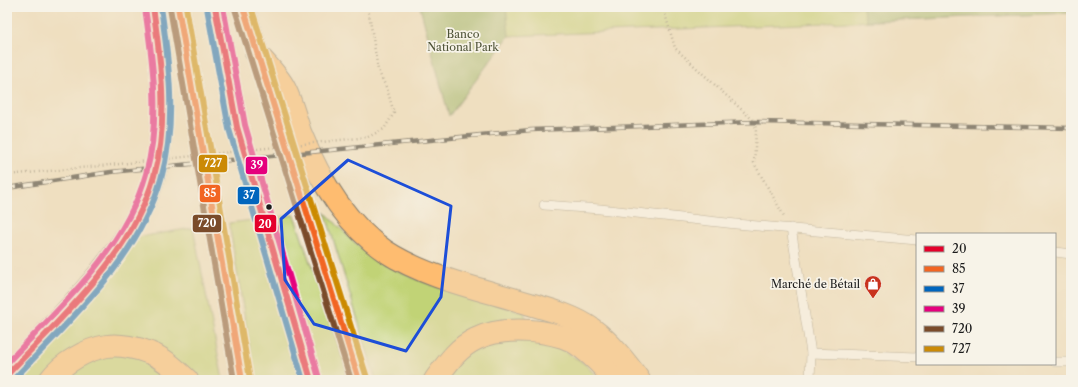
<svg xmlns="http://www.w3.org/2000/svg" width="1078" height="387" font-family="'Libre Caslon Text',serif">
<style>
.green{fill:#c1d376;stroke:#6e7849}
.forest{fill:#98b567;stroke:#5a6842}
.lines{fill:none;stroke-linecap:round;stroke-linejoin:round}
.service-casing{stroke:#867e6e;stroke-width:10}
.motorway-casing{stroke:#867e6e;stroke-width:24}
.path{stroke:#867e6e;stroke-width:2.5;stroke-dasharray:1 3;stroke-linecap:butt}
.service{stroke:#fff;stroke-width:9}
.motorway{stroke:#febc70;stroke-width:22}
.rail-casing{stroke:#1c1c1c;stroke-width:4.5}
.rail{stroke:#f7f3e8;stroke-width:3;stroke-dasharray:9;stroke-linecap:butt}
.path-bridge{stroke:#867e6e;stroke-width:2.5;stroke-dasharray:1 3;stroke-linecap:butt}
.bus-1-casing{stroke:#f7f3e8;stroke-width:9}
.bus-2-casing{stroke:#f7f3e8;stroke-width:9}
.bus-3-casing{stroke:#f7f3e8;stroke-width:9}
.bus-4-casing{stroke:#f7f3e8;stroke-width:9}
.bus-5-casing{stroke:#f7f3e8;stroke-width:9}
.bus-6-casing{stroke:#f7f3e8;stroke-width:9}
.bus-1{stroke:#e4002b;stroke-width:6}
.bus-2{stroke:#f26522;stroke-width:6}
.bus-3{stroke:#0065bd;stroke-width:6}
.bus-4{stroke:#e5007d;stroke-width:6}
.bus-5{stroke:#7a4b2a;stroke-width:6}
.bus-6{stroke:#cb8a06;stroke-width:6}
.marked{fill:none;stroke:#1d4ed8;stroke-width:3;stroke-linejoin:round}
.bus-dot{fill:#1c1c1c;stroke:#f7f3e8;stroke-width:1.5}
.labels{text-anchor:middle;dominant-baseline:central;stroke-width:3.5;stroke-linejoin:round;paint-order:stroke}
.park-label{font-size:11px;fill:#4e5337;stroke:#f7f3e8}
.poi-label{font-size:11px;fill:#1c1c1c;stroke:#f7f3e8;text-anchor:end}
.line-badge{stroke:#f7f3e8;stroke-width:1.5}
.badge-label{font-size:11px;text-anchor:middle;font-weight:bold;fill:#fff}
</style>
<rect width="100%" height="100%" fill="#f7f3e8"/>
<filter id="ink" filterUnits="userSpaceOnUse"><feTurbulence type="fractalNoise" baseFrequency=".025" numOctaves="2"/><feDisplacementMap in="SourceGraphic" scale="8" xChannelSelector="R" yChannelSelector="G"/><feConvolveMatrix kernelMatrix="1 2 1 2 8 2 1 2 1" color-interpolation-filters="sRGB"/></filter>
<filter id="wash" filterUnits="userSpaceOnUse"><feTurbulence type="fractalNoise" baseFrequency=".012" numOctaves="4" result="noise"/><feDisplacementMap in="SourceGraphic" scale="16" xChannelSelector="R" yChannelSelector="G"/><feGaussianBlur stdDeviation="0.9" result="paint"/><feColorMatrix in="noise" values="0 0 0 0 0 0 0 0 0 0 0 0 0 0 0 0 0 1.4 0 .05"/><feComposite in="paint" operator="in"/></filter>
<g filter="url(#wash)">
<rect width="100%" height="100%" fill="#efdfc0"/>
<g class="green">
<polygon points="420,7 1071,7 1071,13 509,36 449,116"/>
<path d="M325,212C342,230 360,250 382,263C425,287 476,298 524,312L534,341L561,349L585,364L600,380H376Z"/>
<polygon points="294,215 350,380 255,380 229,223"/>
<polygon points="193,228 223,380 20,380 139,237"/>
</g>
<g class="forest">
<polygon points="420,7 506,7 509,36 449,116"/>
<polygon points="862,7 1071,7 1071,13 867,21"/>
</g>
</g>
<g filter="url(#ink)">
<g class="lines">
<g class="service-casing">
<g id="service">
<polyline points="544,205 600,209 736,224 917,240"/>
<polyline points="791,228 811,353 810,380"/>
<polyline points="1055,252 1071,254"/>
<polyline points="811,353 917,357"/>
<polyline points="1055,362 1071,362"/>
</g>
</g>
<g class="motorway-casing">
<g id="motorway">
<polyline points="178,7 242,380"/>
<polyline points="215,7 237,127 311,380"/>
<polyline points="243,7 359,380"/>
<path d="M256,53C264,62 273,71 280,81C289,93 295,117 300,132C318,177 344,223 385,251C428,279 482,289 530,304C551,310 574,316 592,329C611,343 625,361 639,380"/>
<path d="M7,375C54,323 119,264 146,199C171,141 162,67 153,7"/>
<path d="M50,380C62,363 87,349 107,346C120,344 138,348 150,353C164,358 176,370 187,380"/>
<path d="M435,380C446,365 458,347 476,339C500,327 537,329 563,337C579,342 604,365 613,380"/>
</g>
</g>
<g class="path">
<polyline points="663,7 675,48 755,122 756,132 754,163 784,216"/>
<polyline points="368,137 384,129 394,113 387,89 378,70 368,7"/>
<polyline points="7,175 110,165"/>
</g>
<use href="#service" class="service"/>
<use href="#motorway" class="motorway"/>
<g class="rail-casing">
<polyline id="rail" points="7,188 111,172 531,130 755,122 1071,128"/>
</g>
<use href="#rail" class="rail"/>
<polyline class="path-bridge" points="110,165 368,137"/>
<g class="bus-1-casing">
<g id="bus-1">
<polyline points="215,7 237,127 311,380"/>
<path d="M7,375C60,318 133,254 154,176C169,121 161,62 153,7"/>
</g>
</g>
<g class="bus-2-casing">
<g id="bus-2">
<polyline points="178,7 242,380"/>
<polyline points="243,7 359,380"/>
</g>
</g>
<g class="bus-3-casing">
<g id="bus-3">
<polyline points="207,8 229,129 303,380"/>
<path d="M13,380C69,320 138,260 161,179C177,123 169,63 161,7"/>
</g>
</g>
<g class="bus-4-casing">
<g id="bus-4">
<polyline points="223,7 245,125 319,378"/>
<path d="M7,363C59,308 125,250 146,174C161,120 153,62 145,8"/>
</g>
</g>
<g class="bus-5-casing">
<g id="bus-5">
<polyline points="170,8 234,380"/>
<polyline points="235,9 351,380"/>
</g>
</g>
<g class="bus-6-casing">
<g id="bus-6">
<polyline points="186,7 250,379"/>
<polyline points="251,7 367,378"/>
</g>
</g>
<use href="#bus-1" class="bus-1"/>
<use href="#bus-2" class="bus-2"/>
<use href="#bus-3" class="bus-3"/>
<use href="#bus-4" class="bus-4"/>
<use href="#bus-5" class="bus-5"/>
<use href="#bus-6" class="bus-6"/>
</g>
</g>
<path d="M0 0H1078V387H0ZM348,160L451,206L441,297L406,351L314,324L285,280L281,219Z" fill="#efdfc0" fill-opacity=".55" fill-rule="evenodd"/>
<path class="marked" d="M348,160L451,206L441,297L406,351L314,324L285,280L281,219Z"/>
<defs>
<g id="shop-pin" transform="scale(0.9)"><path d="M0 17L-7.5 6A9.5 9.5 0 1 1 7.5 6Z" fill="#c8321e" stroke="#f7f3e8"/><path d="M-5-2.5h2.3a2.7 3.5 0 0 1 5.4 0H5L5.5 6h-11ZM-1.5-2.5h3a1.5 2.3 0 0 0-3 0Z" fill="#fff"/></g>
</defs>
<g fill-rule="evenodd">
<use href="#shop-pin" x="873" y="284"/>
</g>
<circle class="bus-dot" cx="269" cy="207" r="3.5"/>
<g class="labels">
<g class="park-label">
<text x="463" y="34">Banco<tspan x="463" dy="13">National Park</tspan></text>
</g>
<g class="poi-label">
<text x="860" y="284">Marché de Bétail</text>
</g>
</g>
<g class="line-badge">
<rect x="198" y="154" width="30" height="19" rx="4" fill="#cb8a06"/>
<rect x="245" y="156" width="23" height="19" rx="4" fill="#e5007d"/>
<rect x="199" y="184" width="22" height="19" rx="4" fill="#f26522"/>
<rect x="237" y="186" width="23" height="19" rx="4" fill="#0065bd"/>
<rect x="192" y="214" width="30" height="19" rx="4" fill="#7a4b2a"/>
<rect x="254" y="214" width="23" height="19" rx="4" fill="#e4002b"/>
</g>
<g class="badge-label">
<text x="213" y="167">727</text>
<text x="257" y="169">39</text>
<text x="210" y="197">85</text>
<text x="249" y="199">37</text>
<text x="207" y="227">720</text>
<text x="265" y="228">20</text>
</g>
<rect width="1078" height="387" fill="none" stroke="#f7f3e8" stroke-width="24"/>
<rect x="916" y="233" width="140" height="132" fill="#f7f3e8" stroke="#9f9d96"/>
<rect x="924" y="246" width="20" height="6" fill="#e4002b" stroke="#9f9d96"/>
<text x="952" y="253" font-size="12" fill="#1c1c1c">20</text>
<rect x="924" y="266" width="20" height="6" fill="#f26522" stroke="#9f9d96"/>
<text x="952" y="273" font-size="12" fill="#1c1c1c">85</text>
<rect x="924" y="286" width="20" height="6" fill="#0065bd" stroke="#9f9d96"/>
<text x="952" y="293" font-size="12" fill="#1c1c1c">37</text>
<rect x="924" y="306" width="20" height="6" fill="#e5007d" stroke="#9f9d96"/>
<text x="952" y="313" font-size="12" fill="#1c1c1c">39</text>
<rect x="924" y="326" width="20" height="6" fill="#7a4b2a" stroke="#9f9d96"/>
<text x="952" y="333" font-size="12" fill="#1c1c1c">720</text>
<rect x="924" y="346" width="20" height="6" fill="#cb8a06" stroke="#9f9d96"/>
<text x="952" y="353" font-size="12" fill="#1c1c1c">727</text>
</svg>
